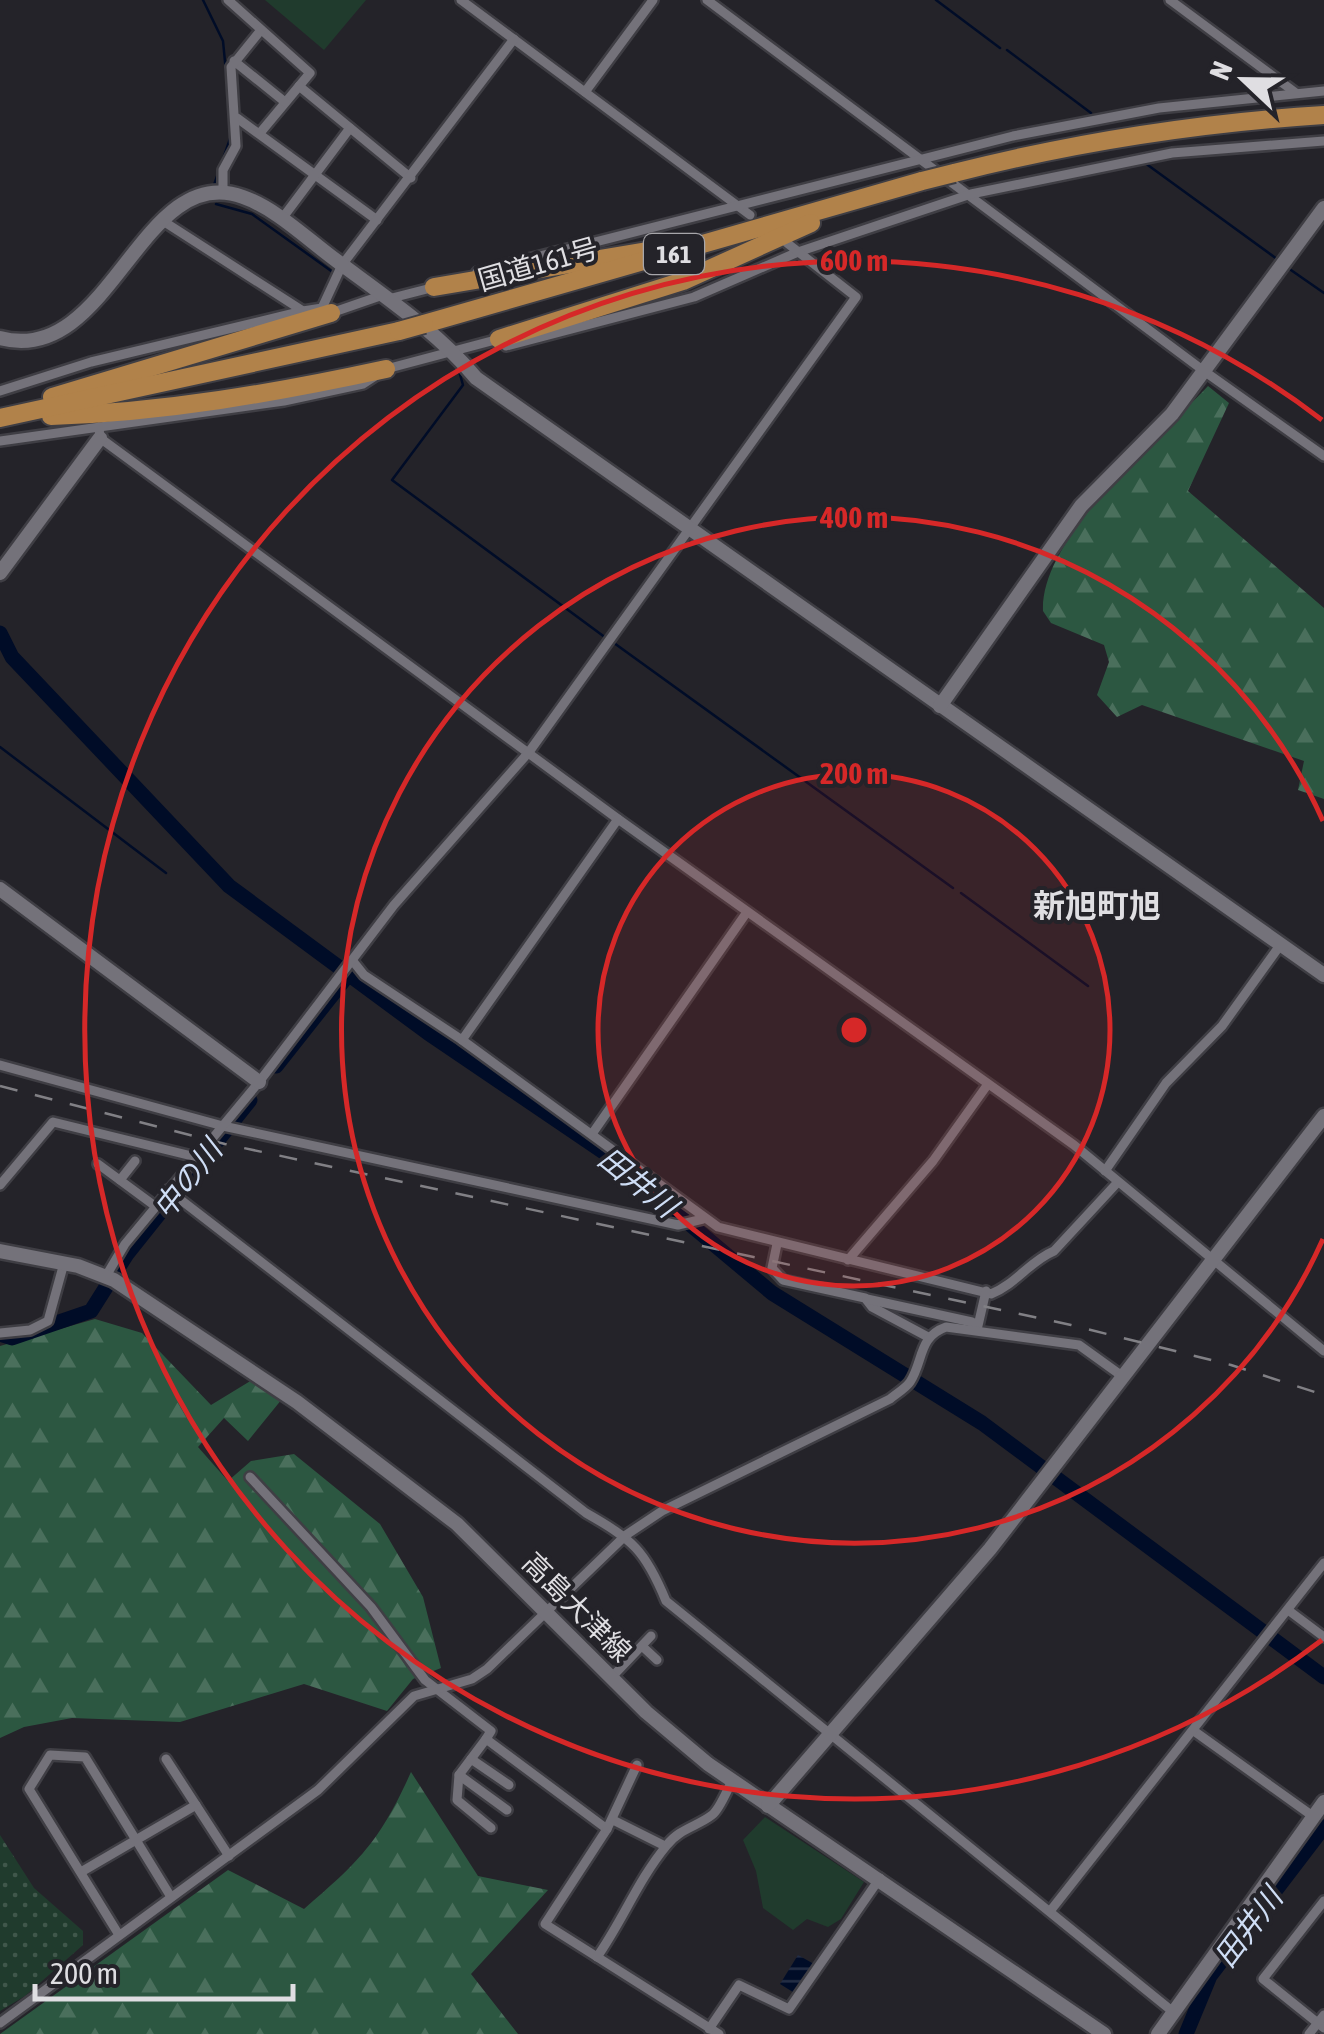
<svg xmlns="http://www.w3.org/2000/svg" width="1324" height="2034" font-family="'Asap Condensed','Noto Sans JP',sans-serif">
<style>
.green{fill:#203b2d}
.forest{fill:url(#forest-firs)}
.park{fill:url(#park-dots)}
.water{fill:url(#water-rules)}
.lines{fill:none;stroke-linecap:round;stroke-linejoin:round}
.stream{stroke:#000c27;stroke-width:2.5}
.river{stroke:#000c27;stroke-width:15}
.street-casing{stroke:#3f3e44;stroke-width:14}
.secondary-casing{stroke:#3f3e44;stroke-width:19}
.highway-casing{stroke:#3f3e44;stroke-width:22}
.street{stroke:#74727a;stroke-width:9}
.secondary{stroke:#74727a;stroke-width:14}
.highway{stroke:#b1824a;stroke-width:18}
.rail{stroke:#818085;stroke-width:2.5;stroke-dasharray:18 18;stroke-linecap:butt}
.highway-bridge-casing{stroke:#3f3e44;stroke-width:22;stroke-linecap:butt}
.highway-bridge{stroke:#b1824a;stroke-width:18}
.ring{fill:none;stroke:#d62828;stroke-width:5}
.labels{text-anchor:middle;dominant-baseline:central;stroke-width:8;stroke-linejoin:round;paint-order:stroke}
.shield{fill:#242329;stroke:#a7a6aa;stroke-width:2.5}
.shield-label{font-size:25px;font-weight:bold;fill:#dfdee2}
.street-label{font-size:28px;fill:#dfdee2;stroke:#242329}
.water-label{font-size:30px;font-style:italic;fill:#ceddf5;stroke:#242329}
.quarter-label{font-size:32px;font-weight:bold;fill:#dfdee2;stroke:#242329}
.centre{fill:#d62828;stroke:#242329;stroke-width:5}
.ring-label{font-size:30px;text-anchor:middle;font-weight:bold;fill:#d62828;stroke:#242329;stroke-width:8;stroke-linejoin:round;paint-order:stroke}
</style>
<defs>
<pattern id="forest-firs" width="22" height="20" patternUnits="userSpaceOnUse" patternTransform="scale(2.5)"><rect width="22" height="20" fill="#2c5741"/><path d="M5 1l3.5 6h-7zM16 11l3.5 6h-7z" fill="#4a6f5c"/></pattern>
<pattern id="park-dots" width="8" height="8" patternUnits="userSpaceOnUse" patternTransform="scale(2.5)"><rect width="8" height="8" fill="#203b2d"/><path d="M2 2h.1M6 6h.1" fill="none" stroke="#40574b" stroke-width="1.8" stroke-linecap="round"/></pattern>
<pattern id="water-rules" width="6" height="5" patternUnits="userSpaceOnUse" patternTransform="scale(2.5)"><rect width="6" height="5" fill="#000c27"/><path d="M0 2.5h6" fill="none" stroke="#252f46"/></pattern>
</defs>
<rect width="100%" height="100%" fill="#242329"/>
<g class="green">
<polygon points="265,0 366,0 324,50"/>
<polygon points="765,1817 864,1882 841,1919 828,1927 807,1919 793,1930 763,1908 756,1871 743,1840"/>
</g>
<g class="forest">
<path d="M1208,386L1229,403L1188,491L1324,608V799L1298,790L1304,761L1142,705L1117,717L1097,695L1109,662L1104,645L1051,623L1043,611C1040,537 1158,439 1208,386Z"/>
<polygon points="95,1319 142,1333 211,1405 252,1380 282,1399 248,1441 224,1418 198,1447 228,1481 251,1461 294,1454 380,1524 423,1597 441,1668 413,1679 387,1711 304,1684 180,1722 72,1718 24,1727 0,1738 0,1346"/>
<path d="M411,1772L478,1876L548,1890L471,1974L518,2034H0L228,1870L304,1909C360,1861 380,1841 411,1772Z"/>
</g>
<polygon class="park" points="0,1835 34,1888 83,1931 83,1945 25,1996 0,2011"/>
<polygon class="water" points="798,1955 814,1964 796,1994 780,1984"/>
<g class="lines">
<g class="stream">
<polyline points="203,0 223,41 228,93"/>
<polyline points="936,0 1000,48"/>
<polyline points="1007,50 1091,113"/>
<polyline points="1145,163 1277,259"/>
<polyline points="214,185 231,136"/>
<polyline points="216,204 252,214 334,273"/>
<polyline points="1288,268 1324,293"/>
<polyline points="459,371 463,385 392,480 606,638"/>
<polyline points="614,643 953,888"/>
<polyline points="0,747 166,873"/>
<polyline points="961,893 1088,986"/>
</g>
<g class="river">
<polyline points="0,633 12,657 229,886 428,1033 605,1153 772,1293 982,1423 1324,1677"/>
<polyline points="276,1066 348,975"/>
<polyline points="0,1334 12,1338 91,1311 127,1254 250,1100"/>
<polyline points="1186,2034 1210,1976 1324,1827"/>
</g>
<g class="street-casing">
<g id="street">
<polyline points="228,0 310,73 260,133"/>
<polyline points="461,0 750,215"/>
<polyline points="707,0 1204,371 1324,456"/>
<polyline points="1170,0 1296,93"/>
<polyline points="234,61 285,102"/>
<polyline points="299,86 411,178"/>
<polyline points="585,92 653,0"/>
<polyline points="237,118 377,220"/>
<polyline points="223,192 223,170 236,146 231,67 261,30"/>
<polyline points="281,220 350,128"/>
<polyline points="163,221 303,311"/>
<polyline points="477,272 1013,136 1159,108 1324,91"/>
<polyline points="388,299 435,287"/>
<polyline points="322,308 342,265 514,39"/>
<polyline points="0,391 91,362 303,311 322,308 331,313 383,295"/>
<polyline points="99,427 100,438 618,819 1074,1145 1324,1351"/>
<polyline points="0,441 284,401 363,384 386,369 499,339 506,346 694,297 798,252 971,194 1172,153 1324,141"/>
<path d="M352,960L364,975L462,1040L718,1227L991,1294C1016,1284 1030,1261 1054,1251L1117,1183"/>
<polyline points="462,1040 618,819"/>
<polyline points="0,1065 223,1126 678,1225 703,1219"/>
<polyline points="592,1134 747,912"/>
<polyline points="98,1164 155,1206"/>
<polyline points="1105,1171 1166,1083 1222,1026 1281,944"/>
<polyline points="120,1180 135,1161"/>
<polyline points="0,1185 53,1122 196,1157"/>
<path d="M168,1190L586,1513C633,1540 645,1550 666,1601L1172,2011"/>
<polyline points="777,1244 772,1268 783,1280 865,1298 872,1307 928,1337"/>
<polyline points="848,1260 933,1161 988,1084"/>
<polyline points="106,1276 125,1244 259,1082 394,905 529,752 856,297 787,243"/>
<polyline points="867,1299 972,1322 977,1330 986,1291"/>
<polyline points="0,1333 30,1330 48,1321 64,1263"/>
<polyline points="250,1477 371,1607 425,1680 491,1731 486,1739 607,1829 545,1924 719,2034"/>
<polyline points="1288,1610 1324,1637"/>
<polyline points="642,1646 657,1660"/>
<polyline points="611,1678 651,1636"/>
<polyline points="1194,1731 1314,1817"/>
<polyline points="486,1739 459,1775 457,1800 491,1828"/>
<polyline points="166,1759 229,1856"/>
<polyline points="471,1759 509,1785"/>
<polyline points="459,1775 507,1810"/>
<polyline points="613,1820 665,1846"/>
<polyline points="607,1829 637,1765"/>
<polyline points="81,1872 196,1805"/>
<polyline points="1324,1901 1263,1979 1324,2028"/>
<polyline points="1051,1910 1324,1563"/>
<polyline points="119,1935 29,1789 50,1755 85,1757 171,1897"/>
<path d="M597,1957C623,1920 638,1880 667,1845C679,1829 698,1826 712,1815C720,1809 727,1790 732,1781"/>
<path d="M0,2023L318,1790L414,1696L472,1679L487,1669L626,1535L662,1511L890,1399C896,1394 906,1388 910,1382C924,1360 918,1337 946,1327L1079,1345L1122,1376"/>
<polyline points="709,2029 739,1985 789,2009 880,1878"/>
<polyline points="1309,2034 1324,2015"/>
</g>
</g>
<g class="secondary-casing">
<g id="secondary">
<path d="M0,338C111,368 141,159 243,197C277,209 308,240 337,261C384,296 439,333 476,378L1324,975"/>
<polyline points="0,573 100,438"/>
<polyline points="940,706 1081,506 1172,414 1324,208"/>
<polyline points="0,889 259,1082"/>
<polyline points="0,1251 78,1266 114,1280 297,1402 457,1524 646,1712 708,1764 1104,2034"/>
<polyline points="768,1806 990,1549 1324,1116"/>
<polyline points="1158,2034 1324,1802"/>
</g>
</g>
<g class="highway-casing">
<g id="highway">
<path d="M954,173C1076,142 1198,123 1324,115"/>
<polyline points="434,287 647,251"/>
<polyline points="424,324 922,181"/>
<polyline points="499,339 683,281 811,223"/>
<polyline points="52,397 331,313"/>
<path d="M51,416C165,412 275,393 386,369"/>
<polyline points="0,418 399,331"/>
</g>
</g>
<use href="#street" class="street"/>
<use href="#secondary" class="secondary"/>
<use href="#highway" class="highway"/>
<polyline class="rail" points="0,1086 225,1144 1071,1325 1231,1365 1324,1395"/>
<g class="highway-bridge-casing">
<g id="highway-bridge">
<polyline points="922,181 954,173"/>
<polyline points="399,331 424,324"/>
</g>
</g>
<use href="#highway-bridge" class="highway-bridge"/>
</g>
<circle cx="854" cy="1030" r="256" fill="#d62828" fill-opacity=".12"/>
<g class="ring">
<circle cx="854" cy="1030" r="256"/>
<path d="M1323 1239A513 513 0 1 1 1323 821"/>
<path d="M1322 1640A769 769 0 1 1 1322 420"/>
</g>
<g class="labels">
<rect class="shield" x="644" y="234" width="60" height="40" rx="8"/>
<g class="shield-label">
<text x="674" y="254">161</text>
</g>
<g class="street-label">
<text transform="translate(538 264) rotate(-16)">国道161号</text>
<text transform="translate(577 1607) rotate(45)">高島大津線</text>
</g>
<g class="water-label">
<text transform="translate(187 1179) rotate(-52)">中の川</text>
<text transform="translate(638 1182) rotate(39)">田井川</text>
<text transform="translate(1248 1927) rotate(-53)">田井川</text>
</g>
<g class="quarter-label">
<text x="1097" y="905">新旭町旭</text>
</g>
</g>
<circle cx="854" cy="1030" r="15" class="centre"/>
<g class="ring-label">
<text x="854" y="271">600 m</text>
<text x="854" y="528">400 m</text>
<text x="854" y="784">200 m</text>
</g>
<g transform="translate(1244 80) rotate(292)" stroke="#242329" stroke-width="8" paint-order="stroke">
<path d="M0-8L18 38L0 25L-18 38Z" fill="#dfdee2"/>
<text y="-15" font-size="28" font-weight="bold" text-anchor="middle" fill="#dfdee2">N</text>
</g>
<path d="M35 1984v15h258v-15" fill="none" stroke="#dfdee2" stroke-width="5"/>
<text x="50" y="1984" font-size="30" fill="#dfdee2" stroke="#242329" stroke-width="8" paint-order="stroke">200 m</text>
</svg>
